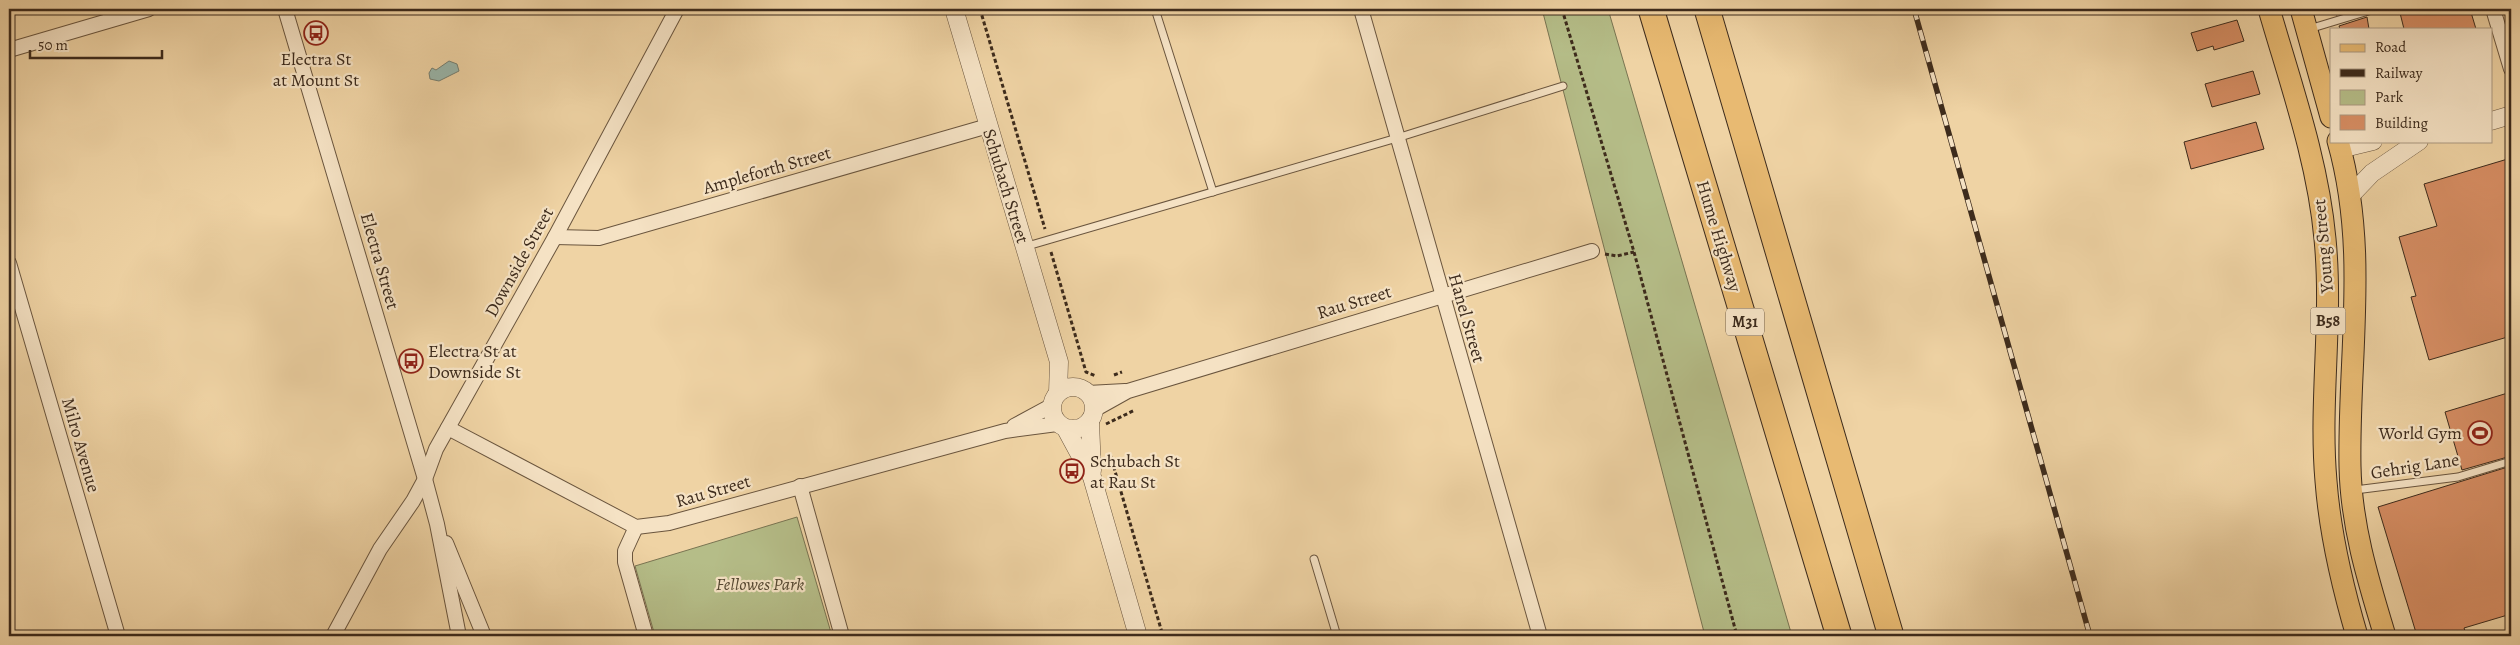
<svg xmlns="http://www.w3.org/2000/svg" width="2520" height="645" font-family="Alegreya,serif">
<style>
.green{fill:#b5bd88;stroke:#797452}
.water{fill:#9ab7ac;stroke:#757f72}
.building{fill:#d78e64;stroke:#3d2b1c}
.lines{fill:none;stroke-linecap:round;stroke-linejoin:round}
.service-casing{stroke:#6a553e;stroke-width:9}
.minor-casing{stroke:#6a553e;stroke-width:16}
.tertiary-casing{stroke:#6a553e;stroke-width:19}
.primary-casing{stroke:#3d2b1c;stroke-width:23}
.motorway-casing{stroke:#3d2b1c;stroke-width:27}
.path{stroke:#3d2b1c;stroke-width:3;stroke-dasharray:4 2.5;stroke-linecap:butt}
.service{stroke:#f5e2c4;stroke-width:7}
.minor{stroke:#f5e2c4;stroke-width:14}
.tertiary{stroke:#f5e2c4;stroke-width:18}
.primary{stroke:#e8ba72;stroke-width:21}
.motorway{stroke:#e8ba72;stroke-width:25}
.rail-casing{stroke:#3d2b1c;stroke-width:5.5}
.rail{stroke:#f5e2c4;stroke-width:4;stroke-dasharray:11;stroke-linecap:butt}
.labels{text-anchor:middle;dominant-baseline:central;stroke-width:4.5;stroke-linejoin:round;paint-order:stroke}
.shield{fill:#f5e2c4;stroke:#74624e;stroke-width:1}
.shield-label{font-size:16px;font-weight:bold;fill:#3d2b1c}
.poi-label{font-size:18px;fill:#3d2b1c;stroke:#f5e2c4;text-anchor:start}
.street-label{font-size:18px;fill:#3d2b1c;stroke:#f5e2c4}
.park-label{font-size:18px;font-style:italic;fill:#554832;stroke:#f5e2c4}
</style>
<rect width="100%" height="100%" fill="#efd3a4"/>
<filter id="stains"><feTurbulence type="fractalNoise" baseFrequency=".004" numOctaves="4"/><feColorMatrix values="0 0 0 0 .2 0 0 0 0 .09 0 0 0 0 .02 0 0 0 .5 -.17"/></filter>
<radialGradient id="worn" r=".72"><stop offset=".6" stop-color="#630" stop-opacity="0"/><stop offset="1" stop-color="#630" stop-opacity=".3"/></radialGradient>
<g class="green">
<polygon points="1542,9 1608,9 1792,636 1705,636"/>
<polygon points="797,517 832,636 655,636 635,566"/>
</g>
<polygon class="water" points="449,61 457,64 459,71 439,81 430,79 429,73 432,68 436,70"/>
<g class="building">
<polygon points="2334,9 2358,9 2336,15"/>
<polygon points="2399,9 2470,9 2476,29 2404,29"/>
<polygon points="2367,17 2369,29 2340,29 2339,26"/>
<polygon points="2237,20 2244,41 2214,50 2213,46 2197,51 2191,33"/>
<polygon points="2253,71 2260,94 2212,107 2205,84"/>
<polygon points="2256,122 2264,149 2191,169 2184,142"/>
<polygon points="2511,158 2511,336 2429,360 2411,297 2416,296 2399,237 2437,226 2424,184"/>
<polygon points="2511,392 2511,456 2462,470 2445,412"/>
<polygon points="2511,466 2511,614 2464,628 2467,636 2417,636 2378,507"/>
</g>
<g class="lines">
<g class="service-casing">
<g id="service">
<polyline points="1155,9 1213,192"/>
<polyline points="2309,29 2375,9"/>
<polyline points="1024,247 1397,138 1563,86"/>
<polyline points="2355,490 2458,477 2511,461"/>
<polyline points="1314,559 1337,636"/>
</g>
</g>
<g class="minor-casing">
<g id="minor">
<polyline points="285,9 425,479 437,524 459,636"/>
<polyline points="1361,9 1540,636"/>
<polyline points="2493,9 2511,69"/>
<polyline points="9,50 149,9"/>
<polyline points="555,237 599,238 988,126"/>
<polyline points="9,263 118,636"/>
<polyline points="1088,393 1125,391"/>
<polyline points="1094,410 1128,391 1592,251"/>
<polyline points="1014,426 1051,406"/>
<polyline points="448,428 636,527 669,523 1005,431 1057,424"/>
<polyline points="800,486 842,636"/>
<polyline points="636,527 625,551 625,562 646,636"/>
<polyline points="446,543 484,636"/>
<polyline points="333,636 380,549 413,501 425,479 436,449 555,237 677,9"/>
</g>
</g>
<g class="tertiary-casing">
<g id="tertiary">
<polyline points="954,9 1059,362 1058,393"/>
<polyline points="2491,121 2511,115"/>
<polyline points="2340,149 2373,141"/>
<polyline points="2350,196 2372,173 2419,141"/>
<circle cx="1073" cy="408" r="21"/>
<polyline points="1090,422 1092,471"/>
<polyline points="1066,429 1092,477 1138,636"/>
</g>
</g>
<g class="primary-casing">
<g id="primary">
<path d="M2269,9C2291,85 2318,161 2325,239C2333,320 2319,402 2326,481C2330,534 2342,585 2357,636"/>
<polyline points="2301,9 2331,117"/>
<path d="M2338,141C2369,251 2348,355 2350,466C2351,525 2368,580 2385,636"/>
</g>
</g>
<g class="motorway-casing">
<g id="motorway">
<polyline points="1651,9 1839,636"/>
<polyline points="1707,9 1891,636"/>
</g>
</g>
<g class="path">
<polyline points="980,9 1045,229"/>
<polyline points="1562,9 1634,252 1737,636"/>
<polyline points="1051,252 1086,372 1096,376"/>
<polyline points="1605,254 1617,256 1634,252"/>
<polyline points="1114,375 1122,372"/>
<polyline points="1106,424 1135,410"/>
<polyline points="1110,454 1163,636"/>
</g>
<use href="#service" class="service"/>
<use href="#minor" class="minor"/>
<use href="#tertiary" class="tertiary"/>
<use href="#primary" class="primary"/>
<use href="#motorway" class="motorway"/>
<g class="rail-casing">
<polyline id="rail" points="1914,9 2090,636"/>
</g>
<use href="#rail" class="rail"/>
</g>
<defs>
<g id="bus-ring" transform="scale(1.25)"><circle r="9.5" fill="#f5e2c4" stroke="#8f2418" stroke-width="1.5"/><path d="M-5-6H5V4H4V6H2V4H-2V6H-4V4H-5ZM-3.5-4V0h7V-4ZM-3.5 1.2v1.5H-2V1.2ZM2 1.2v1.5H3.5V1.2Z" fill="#8f2418"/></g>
<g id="stadium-ring" transform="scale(1.25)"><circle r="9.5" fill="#f5e2c4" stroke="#8f2418" stroke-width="1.5"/><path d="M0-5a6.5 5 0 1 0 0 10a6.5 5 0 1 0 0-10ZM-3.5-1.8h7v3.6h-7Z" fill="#8f2418"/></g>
</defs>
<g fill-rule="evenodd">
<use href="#bus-ring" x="316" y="33"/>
<use href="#bus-ring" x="411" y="361"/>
<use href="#stadium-ring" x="2480" y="433"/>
<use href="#bus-ring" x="1072" y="471"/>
</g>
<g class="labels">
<g class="shield">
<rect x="2310.5" y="307.5" width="35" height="27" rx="4"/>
<rect x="1726" y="308.5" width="38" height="27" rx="4"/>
</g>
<g class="shield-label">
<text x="2328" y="321">B58</text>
<text x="1745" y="322">M31</text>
</g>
<g class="poi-label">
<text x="316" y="59" text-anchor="middle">Electra St<tspan x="316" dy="21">at Mount St</tspan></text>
<text x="428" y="351">Electra St at<tspan x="428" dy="21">Downside St</tspan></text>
<text x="2462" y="433" text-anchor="end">World Gym</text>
<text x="1090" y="461">Schubach St<tspan x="1090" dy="21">at Rau St</tspan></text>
</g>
<g class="street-label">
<text transform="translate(767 170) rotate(-16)">Ampleforth Street</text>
<text transform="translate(1006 186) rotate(73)">Schubach Street</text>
<text transform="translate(1719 236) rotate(73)">Hume Highway</text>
<text transform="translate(2323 246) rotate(-95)">Young Street</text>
<text transform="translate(380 261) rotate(74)">Electra Street</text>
<text transform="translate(519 262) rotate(-61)">Downside Street</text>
<text transform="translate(1354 302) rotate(-17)">Rau Street</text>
<text transform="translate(1467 318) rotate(74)">Hanel Street</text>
<text transform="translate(81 445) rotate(74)">Milro Avenue</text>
<text transform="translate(2415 466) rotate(-9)">Gehrig Lane</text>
<text transform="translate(713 491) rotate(-16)">Rau Street</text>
</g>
<g class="park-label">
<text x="760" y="584">Fellowes Park</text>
</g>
</g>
<rect width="2520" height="645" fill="none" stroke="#efd3a4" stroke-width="30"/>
<rect x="10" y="10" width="2500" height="625" fill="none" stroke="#3d2b1c" stroke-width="2.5"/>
<rect x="15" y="15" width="2490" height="615" fill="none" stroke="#3d2b1c"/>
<rect x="2330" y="28" width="162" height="115" fill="#f5e2c4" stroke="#ab9981"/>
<rect x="2340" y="44" width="25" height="8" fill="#e8ba72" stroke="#ab9981"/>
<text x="2375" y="52" font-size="15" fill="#3d2b1c">Road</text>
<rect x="2340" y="69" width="25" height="8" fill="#3d2b1c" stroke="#ab9981"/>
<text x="2375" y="78" font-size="15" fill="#3d2b1c">Railway</text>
<rect x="2340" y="90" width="25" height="15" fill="#b5bd88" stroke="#ab9981"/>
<text x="2375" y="102" font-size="15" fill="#3d2b1c">Park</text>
<rect x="2340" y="115" width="25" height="15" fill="#d78e64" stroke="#ab9981"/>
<text x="2375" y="128" font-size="15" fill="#3d2b1c">Building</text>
<path d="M30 50v8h132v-8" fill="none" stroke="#3d2b1c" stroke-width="2.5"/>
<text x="38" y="50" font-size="15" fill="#3d2b1c" stroke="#f5e2c4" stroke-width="4" paint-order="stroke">50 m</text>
<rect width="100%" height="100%" filter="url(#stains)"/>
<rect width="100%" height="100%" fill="url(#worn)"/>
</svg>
